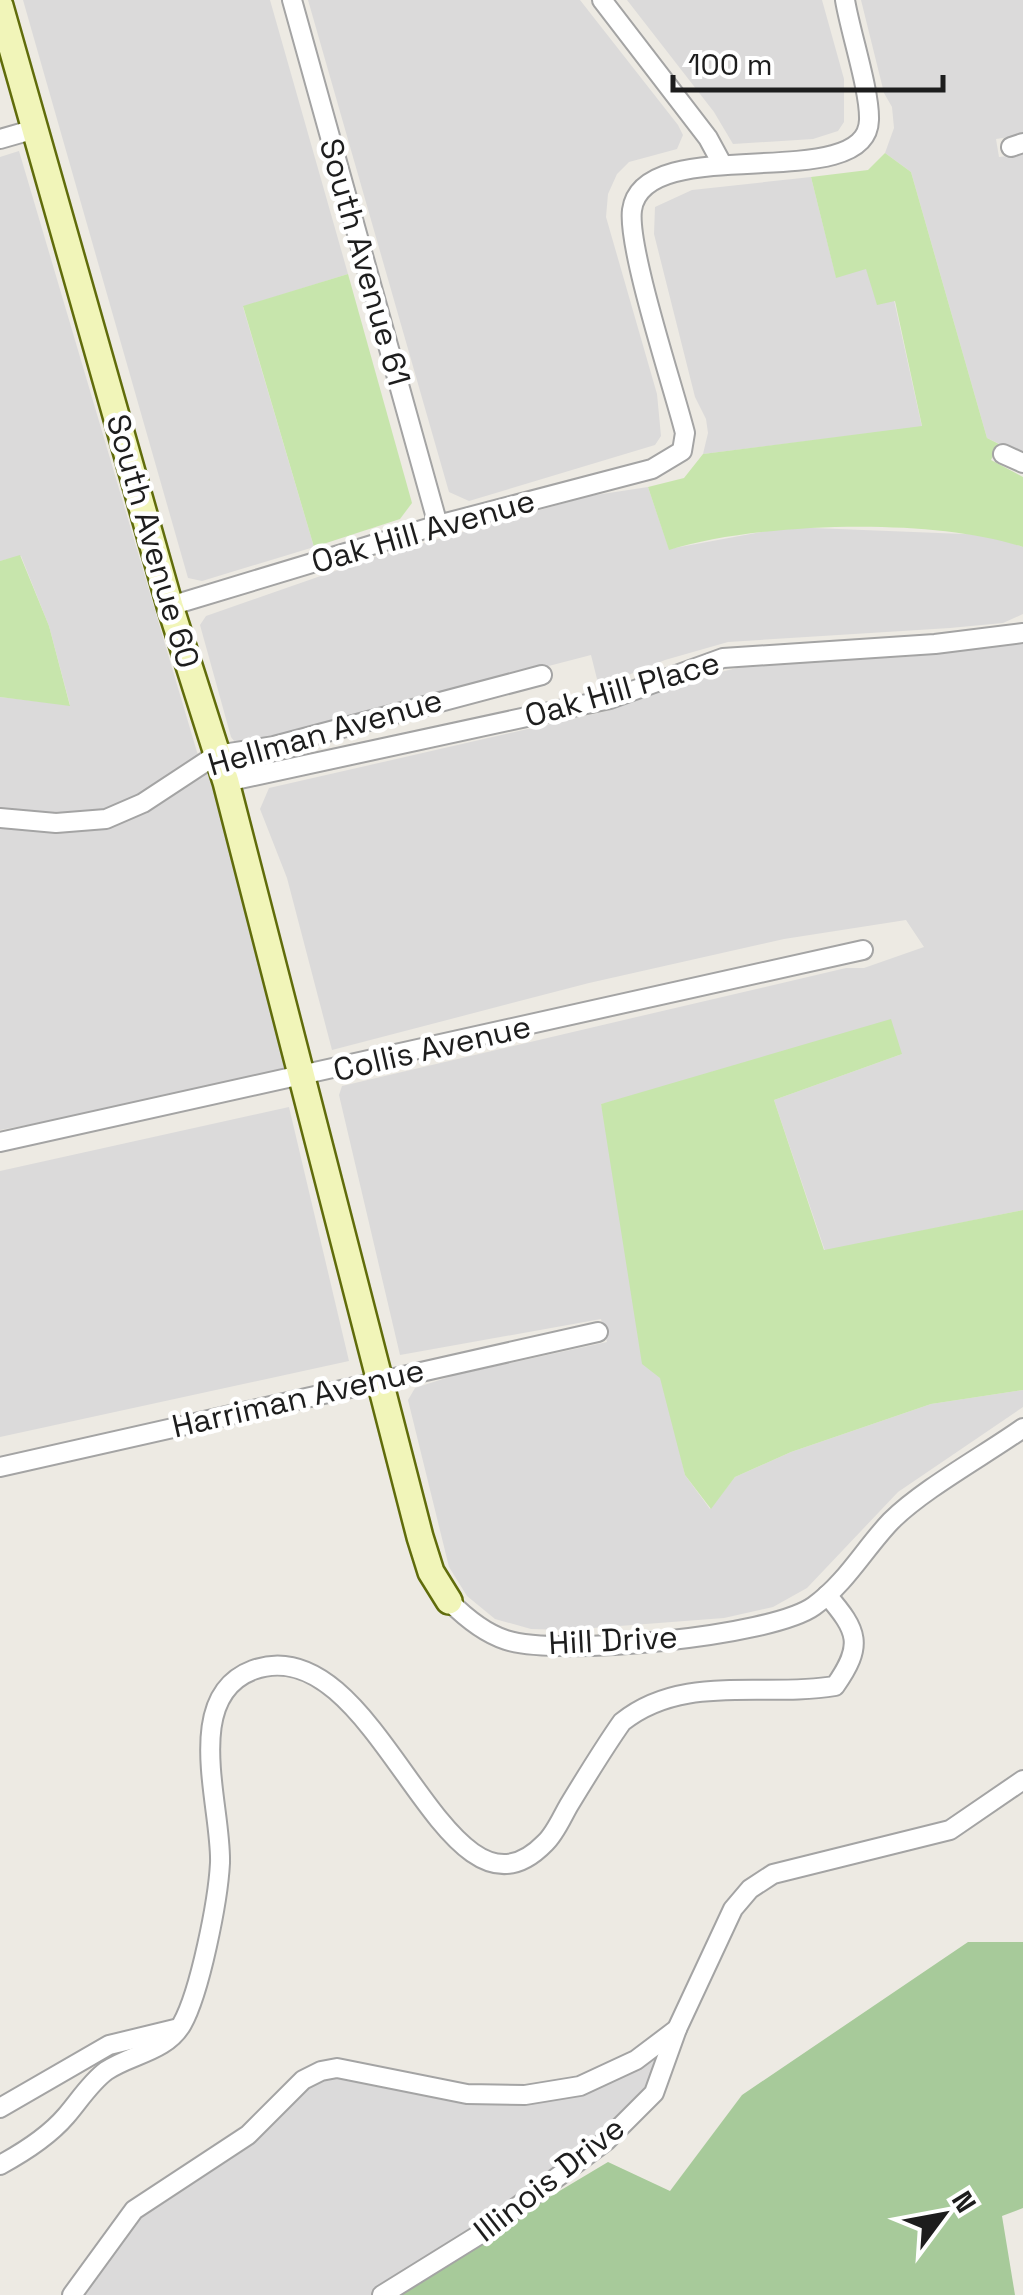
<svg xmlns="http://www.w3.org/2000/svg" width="1023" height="2295" font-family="'Space Grotesk',sans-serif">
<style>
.residential{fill:#dbdada}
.grass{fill:#c7e5ac}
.forest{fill:#a7ca9a}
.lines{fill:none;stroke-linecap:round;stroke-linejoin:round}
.street-casing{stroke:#a4a4a4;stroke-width:22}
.secondary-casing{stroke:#606c0b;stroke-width:30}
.street{stroke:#fff;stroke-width:18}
.secondary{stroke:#f1f5b9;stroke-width:25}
.labels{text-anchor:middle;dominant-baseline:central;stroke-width:9;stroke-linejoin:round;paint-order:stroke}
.street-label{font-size:32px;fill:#1d1d1d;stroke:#fff}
</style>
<rect width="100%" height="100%" fill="#edeae3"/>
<g class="residential">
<polygon points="23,0 270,0 348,274 243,307 314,547 202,581 188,578"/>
<polygon points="308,0 580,0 678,125 683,135 677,149 629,162 617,174 608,194 606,217 657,394 661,436 655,445 469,501 449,492"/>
<polygon points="627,0 822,0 844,79 844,122 838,131 813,139 733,144 714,112"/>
<polygon points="861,0 1023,0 1023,135 996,139 999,157 1023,154 1023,455 987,438 911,172 885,153 894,128 892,107 884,93"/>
<polygon points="19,151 197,752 230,820 299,1075 0,1130 0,697 70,705 49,626 21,556 0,561 0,157"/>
<polygon points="811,177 836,277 867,268 894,300 922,427 703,454 708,433 706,419 695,397 654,234 655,207 692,190"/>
<polygon points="648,487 669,549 788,527 989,535 1023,547 1023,614 1003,623 950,628 728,642 665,660 599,687 591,655 238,746 231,737 200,625 206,616 375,557 589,496"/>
<polygon points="1023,643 1023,1210 825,1251 774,1100 902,1054 601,1104 685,1475 710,1509 735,1477 791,1452 931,1404 1023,1390 1023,1407 898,1492 807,1588 773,1607 724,1618 567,1630 531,1629 495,1619 467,1596 449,1567 408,1400 415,1388 455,1375 607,1342 601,1319 400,1355 339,1095 342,1086 846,968 864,968 924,947 906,920 784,939 589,983 332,1050 287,878 260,809 269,788 607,711 688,680 737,668 785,661 906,657"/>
<polygon points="289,1107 349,1361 0,1437 0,1171"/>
<polygon points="677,2029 664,2074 631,2118 382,2295 72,2295 118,2227 321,2071 467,2094 580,2086"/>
</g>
<g class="grass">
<path d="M885,153L911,172L987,438L999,444L991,460L1023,477V547C934,517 759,522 669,550L648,487L684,478L703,454L922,426L895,301L877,305L866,269L836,278L811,177L868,170Z"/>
<polygon points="348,274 412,503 400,519 314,547 243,306"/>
<polygon points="20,555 49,626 70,706 0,697 0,561"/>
<polygon points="891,1019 902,1054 774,1100 824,1250 1023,1210 1023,1390 931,1404 791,1452 735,1477 711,1509 685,1475 660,1378 642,1364 601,1104"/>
</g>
<polygon class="forest" points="968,1942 1023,1942 1023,2208 1002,2216 1015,2295 385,2295 608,2162 670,2191 742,2095"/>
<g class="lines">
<g class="street-casing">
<g id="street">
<polyline points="292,0 438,525"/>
<polyline points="602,0 708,138 721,162"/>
<polyline points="0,139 35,129"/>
<polyline points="1011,147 1023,143"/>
<polyline points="1003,454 1023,463"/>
<path d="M170,606L438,525L652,469L682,451L685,433C674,389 627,248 632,210C643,129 867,197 869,120C870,91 850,31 845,0"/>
<polyline points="226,782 610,699 723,658 935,644 1023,633"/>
<polyline points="0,818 56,823 106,819 143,803 216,755 274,746 542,675"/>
<polyline points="0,1142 863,950"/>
<polyline points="0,1467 598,1332"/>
<path d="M449,1601C465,1617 484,1633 506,1640C557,1657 771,1637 814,1606C846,1583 865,1548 891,1521C923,1489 985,1455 1023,1428"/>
<polyline points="0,2108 109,2045 175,2029"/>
<path d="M0,2165C24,2152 48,2137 66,2116C79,2101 90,2083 106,2071C131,2054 166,2052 182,2024C200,1992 218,1901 220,1863C222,1807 181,1697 253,1670C380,1624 443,1948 545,1843C555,1834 562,1817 569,1805C586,1777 603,1749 622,1722C683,1673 763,1698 835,1686C864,1645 858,1631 827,1595"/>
<polyline points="72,2295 134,2210 248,2135 303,2080 321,2071 337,2068 467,2094 525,2095 580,2086 636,2060 677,2029 733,1909 750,1889 773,1874 950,1830 1023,1780"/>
<polyline points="382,2295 482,2233 606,2141 654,2093 677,2029"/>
</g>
</g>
<g class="secondary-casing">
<polyline id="secondary" points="0,6 170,606 226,782 420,1537 431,1572 449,1601"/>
</g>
<use href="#street" class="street"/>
<use href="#secondary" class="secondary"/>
</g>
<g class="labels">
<g class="street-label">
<text transform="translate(365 262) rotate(74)">South Avenue 61</text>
<text transform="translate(423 531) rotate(-16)">Oak Hill Avenue</text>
<text transform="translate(153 541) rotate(74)">South Avenue 60</text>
<text transform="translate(622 689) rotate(-16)">Oak Hill Place</text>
<text transform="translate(325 732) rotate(-16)">Hellman Avenue</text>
<text transform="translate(432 1048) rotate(-13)">Collis Avenue</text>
<text transform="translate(298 1398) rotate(-13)">Harriman Avenue</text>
<text transform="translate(613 1640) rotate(-3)">Hill Drive</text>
<text transform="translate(549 2179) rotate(-38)">Illinois Drive</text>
</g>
</g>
<g transform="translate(943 2215) rotate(58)" stroke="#ffffff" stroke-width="8" paint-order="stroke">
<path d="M0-8L18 38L0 25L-18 38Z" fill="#1d1d1d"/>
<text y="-15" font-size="28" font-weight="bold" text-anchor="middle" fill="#1d1d1d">N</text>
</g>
<path d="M673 75v15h270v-15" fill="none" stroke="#1d1d1d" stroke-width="5"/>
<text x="688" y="75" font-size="30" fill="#1d1d1d" stroke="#ffffff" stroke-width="8" paint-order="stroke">100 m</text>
</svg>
